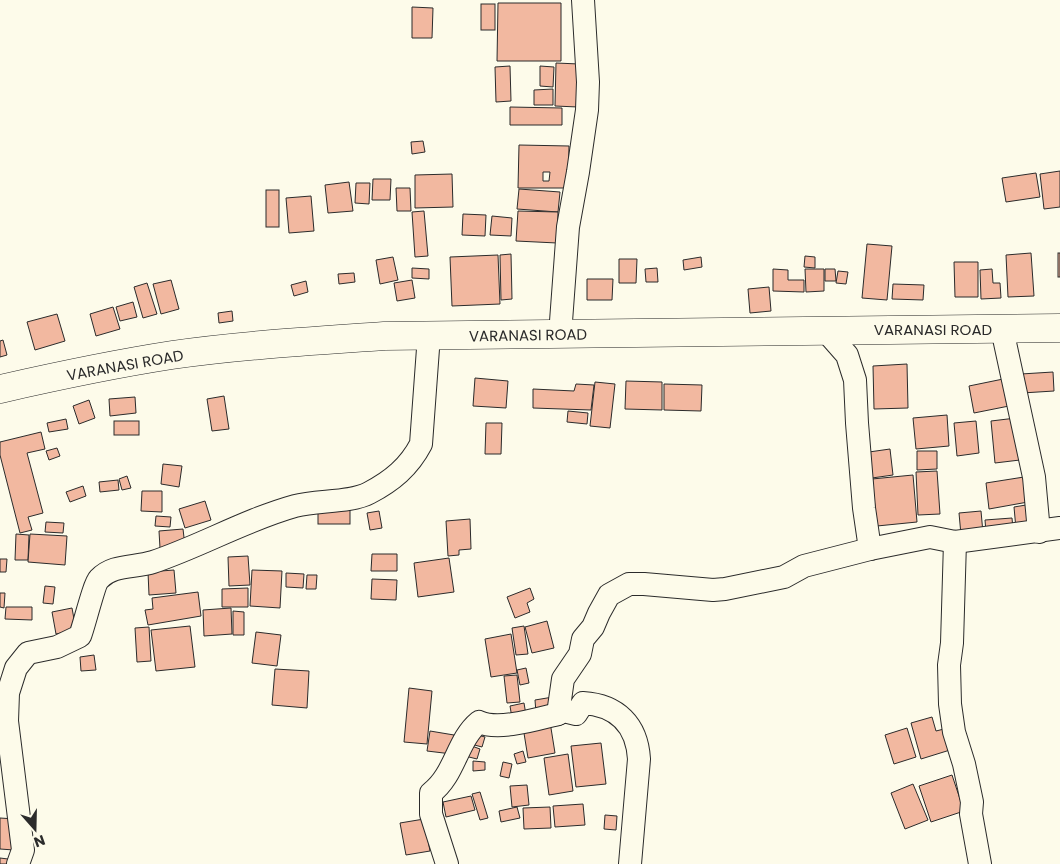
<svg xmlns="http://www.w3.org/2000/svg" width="1060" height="864" font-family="Poppins,sans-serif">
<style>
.building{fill:#f2b8a0;stroke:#2b2b2b;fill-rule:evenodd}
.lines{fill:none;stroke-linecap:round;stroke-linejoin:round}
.minor-casing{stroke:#2b2b2b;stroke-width:24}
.highway-casing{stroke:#2b2b2b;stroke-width:29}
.minor{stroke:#fdfbea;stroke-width:22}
.highway{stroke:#fdfbea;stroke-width:28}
.labels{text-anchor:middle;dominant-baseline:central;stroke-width:4;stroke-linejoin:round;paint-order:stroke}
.street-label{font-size:15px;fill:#2b2b2b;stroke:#fdfbea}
</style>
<rect width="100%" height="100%" fill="#fdfbea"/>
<g class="building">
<polygon points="498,3 561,3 561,61 497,61"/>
<rect x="481" y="4" width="14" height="26"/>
<polygon points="412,7 433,8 432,38 412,38"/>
<polygon points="556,63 579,64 578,107 555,106"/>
<polygon points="510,66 511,101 496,102 495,67"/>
<polygon points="540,66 554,67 553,87 540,86"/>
<polygon points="553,89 553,105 534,105 534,90"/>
<polygon points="510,107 562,108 562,125 510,125"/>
<polygon points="423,141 425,152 412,154 411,142"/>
<path d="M519,145L569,146L568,188H518ZM543,172H550L549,181H543Z"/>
<polygon points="1060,171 1060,207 1044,209 1040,174"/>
<polygon points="1036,173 1040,197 1006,202 1002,178"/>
<polygon points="452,174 453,207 415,208 415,175"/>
<polygon points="373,179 391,179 390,200 372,200"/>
<polygon points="349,182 353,211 328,213 325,185"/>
<polygon points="356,183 370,183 369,204 355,203"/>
<polygon points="396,188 410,188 411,211 397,211"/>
<polygon points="519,189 560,192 558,212 517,209"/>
<rect x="266" y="190" width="13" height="37"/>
<polygon points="311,196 314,231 289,233 286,198"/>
<polygon points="424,211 428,256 415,257 412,212"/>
<polygon points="518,211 558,212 557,243 516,241"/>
<polygon points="463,214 486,215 485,236 462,235"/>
<polygon points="492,216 512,218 511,236 490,235"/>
<polygon points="867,244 892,246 887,300 862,298"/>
<polygon points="1031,253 1034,296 1008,297 1006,255"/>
<rect x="1058" y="253" width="2" height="24"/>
<polygon points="511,254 512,299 501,300 500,255"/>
<polygon points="498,255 500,304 452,306 450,257"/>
<polygon points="805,256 815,257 815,268 804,267"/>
<polygon points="393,257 398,280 380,284 376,260"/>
<polygon points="701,257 702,267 684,270 683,260"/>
<polygon points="619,259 637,259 636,283 619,283"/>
<polygon points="954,262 978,262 978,297 955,297"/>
<polygon points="412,268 429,269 429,279 412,278"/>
<polygon points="657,268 658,282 646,282 645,269"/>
<polygon points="773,269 788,270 788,280 804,280 804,292 773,291"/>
<polygon points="805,269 824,269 824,291 806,292"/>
<polygon points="825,269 835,269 836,281 825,281"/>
<polygon points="992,269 993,283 1000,283 1001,298 981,299 980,270"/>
<polygon points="838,271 848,272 846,284 836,283"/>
<polygon points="354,273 355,282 339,284 338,274"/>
<polygon points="587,279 613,279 612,300 587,300"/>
<polygon points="171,280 179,309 161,314 153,284"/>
<polygon points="412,280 415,298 397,301 394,283"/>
<polygon points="306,281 308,292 294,296 291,285"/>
<polygon points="147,283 157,314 143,318 134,287"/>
<polygon points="893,284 924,285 923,300 892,299"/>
<polygon points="769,287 771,311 750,313 748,289"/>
<polygon points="133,302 137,317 120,321 116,307"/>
<polygon points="113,307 120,329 96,336 90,314"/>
<polygon points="232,311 233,321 219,323 218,313"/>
<polygon points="57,314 65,341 35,350 27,322"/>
<polygon points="3,340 7,355 0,357 0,341"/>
<polygon points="907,364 908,408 874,409 873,366"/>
<polygon points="1053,372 1054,391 1022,393 1021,374"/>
<polygon points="475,378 508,381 506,408 473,406"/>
<polygon points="1008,378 1014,405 974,413 969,386"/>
<polygon points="626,381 662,382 662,410 625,409"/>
<polygon points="595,382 615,384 610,428 590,426"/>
<polygon points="576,384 594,385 591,410 533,408 533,389 574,391"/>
<polygon points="664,384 702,385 701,411 664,410"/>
<polygon points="224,396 229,429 212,431 207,399"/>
<polygon points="135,397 136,413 110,416 109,399"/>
<polygon points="89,400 95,418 79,424 73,406"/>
<polygon points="568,411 588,413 587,424 567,422"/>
<polygon points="947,415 949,446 916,449 913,418"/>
<polygon points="1016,418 1020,460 995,463 991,421"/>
<polygon points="66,419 68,429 49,432 47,423"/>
<rect x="114" y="421" width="25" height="14"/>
<polygon points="976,421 979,453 957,456 954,423"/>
<polygon points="486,423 502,423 501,454 485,454"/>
<polygon points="41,432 45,449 27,453 43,513 28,517 32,530 20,533 0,455 0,442"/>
<polygon points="57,448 60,456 49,460 46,451"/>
<polygon points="890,449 893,475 872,478 869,452"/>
<polygon points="917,451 937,451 937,469 917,470"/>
<polygon points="163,464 182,466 179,487 161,484"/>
<polygon points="937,471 940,514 918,515 916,472"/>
<polygon points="913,475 917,522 877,526 872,479"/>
<polygon points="127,476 131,488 122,490 119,479"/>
<polygon points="1024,477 1028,502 989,509 986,483"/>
<polygon points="118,480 119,490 100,492 99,482"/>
<polygon points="83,486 86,496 70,502 66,492"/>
<polygon points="142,491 162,491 162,512 141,511"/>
<polygon points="205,501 211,520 185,528 179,509"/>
<polygon points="1026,505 1029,527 1016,529 1014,507"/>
<rect x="318" y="510" width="32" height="14"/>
<polygon points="379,511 382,528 370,530 367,513"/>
<polygon points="981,511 983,533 961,535 959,513"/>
<polygon points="156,516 171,517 170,527 155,526"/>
<polygon points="1012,518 1013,529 986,532 985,520"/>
<polygon points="470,519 471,549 459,550 459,555 448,556 446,521"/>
<polygon points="46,522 64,523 63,533 45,532"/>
<polygon points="183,529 185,546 160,548 159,531"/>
<polygon points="16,534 29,535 28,560 15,560"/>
<polygon points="30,534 67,536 65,565 28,562"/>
<polygon points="372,554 397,554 397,571 371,571"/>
<polygon points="248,556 250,585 229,586 228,557"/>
<polygon points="449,558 454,592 418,597 414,563"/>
<polygon points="0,559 7,559 6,572 0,572"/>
<polygon points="174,570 176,593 149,595 148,572"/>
<polygon points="252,570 282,571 280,608 250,606"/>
<polygon points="286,573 304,574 303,588 286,587"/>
<polygon points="307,575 317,575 316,589 306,589"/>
<polygon points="372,579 397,580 396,600 371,599"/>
<polygon points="45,586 55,587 53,604 43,603"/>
<polygon points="248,588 248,607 222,607 222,589"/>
<polygon points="530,588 534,599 527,603 530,612 515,618 507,597"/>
<polygon points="198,592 201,616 148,625 145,610 153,609 152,598"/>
<polygon points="0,593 5,593 4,608 0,607"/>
<polygon points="6,607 32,607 32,620 5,619"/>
<polygon points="72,608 76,630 56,634 52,612"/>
<polygon points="231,608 232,634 204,636 203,610"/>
<polygon points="233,611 244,612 244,635 233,635"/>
<polygon points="547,621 554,648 532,653 525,627"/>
<polygon points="190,626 195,667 156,671 151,630"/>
<polygon points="524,626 528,654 516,655 512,628"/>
<polygon points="149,627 151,661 137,662 135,628"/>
<polygon points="256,632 281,635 277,666 252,663"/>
<polygon points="511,634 517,673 491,677 485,639"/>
<polygon points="94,655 96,670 81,671 80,657"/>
<polygon points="526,668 529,683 520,685 517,670"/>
<polygon points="275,669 309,671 307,708 272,705"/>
<polygon points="517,675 520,702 507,703 504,676"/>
<polygon points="409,688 432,691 427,744 404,742"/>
<polygon points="553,697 554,710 536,713 535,700"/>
<polygon points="524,703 526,715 512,718 510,706"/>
<polygon points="932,717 936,731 944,729 950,750 921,759 911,723"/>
<polygon points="550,722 555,753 528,758 523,727"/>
<polygon points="907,728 916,757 894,764 885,735"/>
<polygon points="430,731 454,735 452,754 427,751"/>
<polygon points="470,733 485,737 482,747 467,743"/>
<polygon points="601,743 606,784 576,787 571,746"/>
<polygon points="469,745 480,749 477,759 465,756"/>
<polygon points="523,751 526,762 517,764 514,754"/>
<polygon points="568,754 573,791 549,795 544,758"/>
<polygon points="473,761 485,762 485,770 473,771"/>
<polygon points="503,762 512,764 509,778 500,776"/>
<polygon points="952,775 964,811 931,822 919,786"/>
<polygon points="913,784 928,820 905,829 891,793"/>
<polygon points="527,785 529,805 512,807 510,786"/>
<polygon points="480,792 488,818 480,820 472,794"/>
<polygon points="471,796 475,810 446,817 443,802"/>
<polygon points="583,804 585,825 555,827 553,806"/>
<polygon points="517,807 520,818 501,822 499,811"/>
<polygon points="550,807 551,828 524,829 523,808"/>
<polygon points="605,815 617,816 616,830 604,829"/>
<polygon points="0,818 15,819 14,850 0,849"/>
<polygon points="424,819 430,851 406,855 400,823"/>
<polygon points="0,858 8,859 8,864 0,864"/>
</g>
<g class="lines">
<g class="minor-casing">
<g id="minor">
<polyline points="1002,329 1034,477 1039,532"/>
<polyline points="825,330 847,355 855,380 857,423 864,508 870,549"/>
<polyline points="560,335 568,227 578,172 587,110 588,82 583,0"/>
<polyline points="955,542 952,643 949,665 950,704 954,732 964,764 972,802 971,814 980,864"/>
<path d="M18,864L23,850L7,721L8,693L16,668L28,653L57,647L80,636C84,626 94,584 99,579C113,564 134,568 153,562C201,546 245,520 295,506C317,500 350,503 369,493C392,481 409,467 421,444L429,335"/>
<path d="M447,864L431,814V793C455,775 457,740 479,722C499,731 537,719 558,714"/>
<path d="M630,864L639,759C637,725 617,705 583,703L576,714L564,711L558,714L563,679L580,654L583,639L593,627L599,613L609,595L629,584H644L713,590L725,589L784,577L804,566L870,549L930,537L955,542L1060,528"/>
</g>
</g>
<g class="highway-casing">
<path id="highway" d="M0,389C57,376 114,364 172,355C242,345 314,341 384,336L1060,328"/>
</g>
<use href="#minor" class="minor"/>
<use href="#highway" class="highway"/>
</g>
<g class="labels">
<g class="street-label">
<text x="933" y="329">VARANASI ROAD</text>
<text transform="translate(528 335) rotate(-1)">VARANASI ROAD</text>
<text transform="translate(125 365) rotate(-10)">VARANASI ROAD</text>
</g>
</g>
<g transform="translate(35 829) rotate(160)" stroke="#fdfbea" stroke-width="4" paint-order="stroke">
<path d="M0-4L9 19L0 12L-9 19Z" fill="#2b2b2b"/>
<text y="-8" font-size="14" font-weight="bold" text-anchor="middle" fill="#2b2b2b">N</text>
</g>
</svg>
